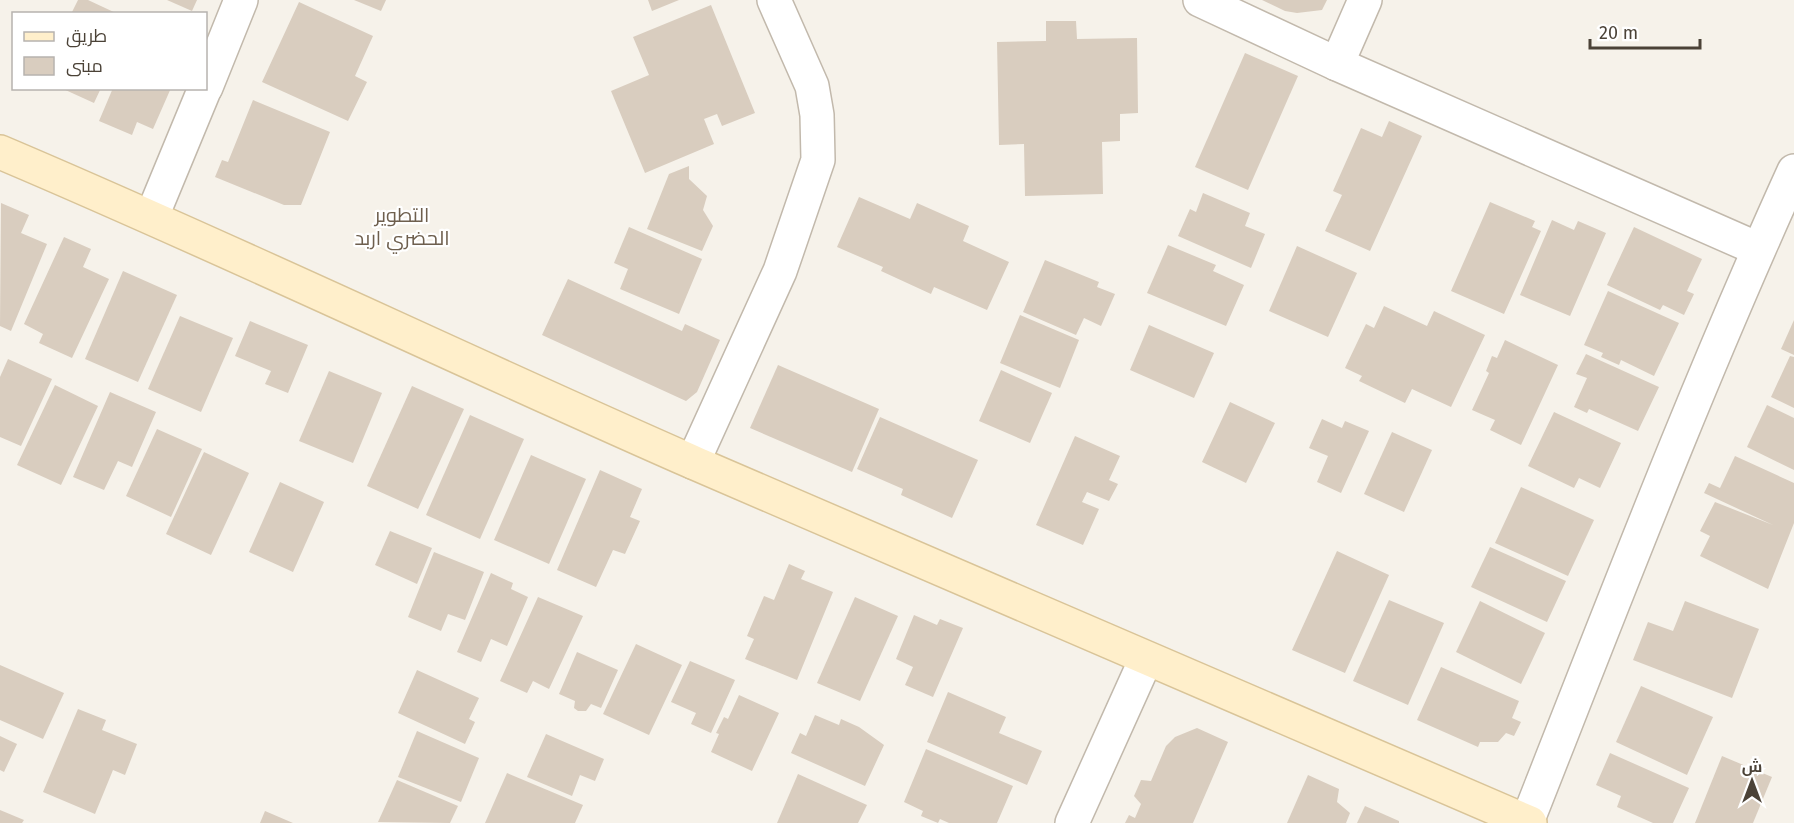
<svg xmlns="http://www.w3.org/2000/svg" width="1794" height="823" font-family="'Fira Sans',Cairo,sans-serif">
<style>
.building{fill:#d9cdbf}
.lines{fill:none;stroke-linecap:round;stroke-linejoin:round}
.street-casing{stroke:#c2b9ac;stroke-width:36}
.secondary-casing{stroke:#d9c498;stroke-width:36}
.street{stroke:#fff;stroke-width:33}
.secondary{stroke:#ffefcb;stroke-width:33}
.labels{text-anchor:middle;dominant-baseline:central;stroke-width:4.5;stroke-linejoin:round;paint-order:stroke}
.neighbourhood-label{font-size:20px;fill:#6e5f4e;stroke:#fff}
</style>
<rect width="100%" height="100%" fill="#f6f2ea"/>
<g class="building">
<polygon points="78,0 88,0 118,14 71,14"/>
<polygon points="167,0 197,0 192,11"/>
<polygon points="354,0 386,0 381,11"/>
<polygon points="648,0 679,0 652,11"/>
<polygon points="1262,0 1327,0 1322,10 1297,13 1285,11"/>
<polygon points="299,2 373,36 355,76 367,82 348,121 262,82"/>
<polygon points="711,5 755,113 722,126 717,114 704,119 714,144 645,173 611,91 649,75 633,37"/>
<polygon points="1046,21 1076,21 1077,39 1137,38 1138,113 1120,114 1120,141 1102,142 1103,194 1025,196 1024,144 999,145 997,42 1046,41"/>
<polygon points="1245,53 1298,76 1248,190 1195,167"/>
<polygon points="61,88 101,88 94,103"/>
<polygon points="113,88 171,88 153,129 137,122 132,135 99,121"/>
<polygon points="253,100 330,132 301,205 284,205 215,177 222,160 228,162"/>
<polygon points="1389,121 1422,136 1370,251 1325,231 1342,195 1333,191 1361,128 1382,137"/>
<polygon points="689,166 689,179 707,196 703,210 713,226 702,251 647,229 669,174"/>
<polygon points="1203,193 1250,213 1245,226 1265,234 1251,268 1178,236 1190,209 1196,212"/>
<polygon points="859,197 910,219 917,203 969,226 963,241 1009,262 987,310 934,287 931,294 881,271 883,267 837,247"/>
<polygon points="1490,202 1535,221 1532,227 1541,231 1504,314 1451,291"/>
<polygon points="1,203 29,215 21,233 47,244 11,331 0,326"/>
<polygon points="1552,220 1574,230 1578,221 1606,233 1570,316 1520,295"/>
<polygon points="629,227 702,259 679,314 620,289 628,269 614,263"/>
<polygon points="1634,227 1702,259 1687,291 1694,294 1684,315 1663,305 1660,310 1607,285"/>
<polygon points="64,237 91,249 83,267 109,279 72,358 39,343 43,334 24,324"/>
<polygon points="1168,245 1216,265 1213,271 1244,285 1226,326 1147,293"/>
<polygon points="1297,246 1357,273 1328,337 1269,311"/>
<polygon points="1045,260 1099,282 1097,287 1115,294 1101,326 1084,318 1076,335 1023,312"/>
<polygon points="123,271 177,295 138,382 85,359"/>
<polygon points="568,279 682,331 685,324 720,340 697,392 686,401 542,335"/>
<polygon points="1608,291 1679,323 1654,376 1621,360 1619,365 1601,357 1603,353 1584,345"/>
<polygon points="1384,306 1427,326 1434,311 1485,335 1451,407 1412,389 1405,403 1359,381 1362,376 1345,368 1366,324 1374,328"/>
<polygon points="1020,315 1079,340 1060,388 1000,363"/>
<polygon points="180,316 233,338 201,412 148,389"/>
<polygon points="1794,320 1794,355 1781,349"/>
<polygon points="250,321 308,345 288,393 265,384 271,371 235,356"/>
<polygon points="1149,325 1214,353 1194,398 1130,370"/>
<polygon points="1505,340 1558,365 1521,445 1490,430 1495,420 1472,410 1489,373 1486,371 1492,356 1497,358"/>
<polygon points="1586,354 1659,387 1638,431 1589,409 1587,413 1574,407 1587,378 1576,374"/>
<polygon points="1790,356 1794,357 1794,408 1771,397"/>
<polygon points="8,359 52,379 21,446 0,437 0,377"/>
<polygon points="778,365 879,409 852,472 750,428"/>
<polygon points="1001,370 1052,393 1030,443 979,421"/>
<polygon points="329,371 382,393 353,463 299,441"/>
<polygon points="55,385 98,406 61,485 17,465"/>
<polygon points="412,386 464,409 418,509 367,486"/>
<polygon points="110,392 156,412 132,467 118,461 104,490 73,477"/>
<polygon points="1230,402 1275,423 1246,483 1202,462"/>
<polygon points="1767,405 1794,418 1794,470 1747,447"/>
<polygon points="1554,412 1621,443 1600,488 1579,478 1574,488 1528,466"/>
<polygon points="470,415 524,439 480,539 426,515"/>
<polygon points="880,417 978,460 952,518 901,495 903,489 857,469"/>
<polygon points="1322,419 1342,428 1345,421 1369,431 1341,493 1317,482 1328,456 1309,448"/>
<polygon points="157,429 202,449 171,517 126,496"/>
<polygon points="1392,432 1432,450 1404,512 1364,494"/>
<polygon points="1075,436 1120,456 1109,480 1118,484 1109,501 1087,492 1082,502 1099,509 1083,545 1036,525"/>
<polygon points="204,452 249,473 211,555 166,534"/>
<polygon points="531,455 586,479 549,564 494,540"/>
<polygon points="1735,456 1794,483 1794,523 1768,589 1700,556 1710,536 1700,531 1715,502 1773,525 1704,493 1709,483 1720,488"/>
<polygon points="600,470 642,489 630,517 640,521 625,554 613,550 596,587 557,570"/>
<polygon points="280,482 324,502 293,572 249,552"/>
<polygon points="1521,487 1594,520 1568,576 1495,543"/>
<polygon points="390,531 432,548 417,584 375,565"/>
<polygon points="1490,547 1566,581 1547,622 1471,587"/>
<polygon points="1337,551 1389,575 1345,673 1292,650"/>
<polygon points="434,552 484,572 465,620 448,614 441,631 408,617"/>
<polygon points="789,564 805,571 801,579 833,592 797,680 745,659 754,639 747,636 764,596 774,600"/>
<polygon points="491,573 513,583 511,589 528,597 507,646 491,639 481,662 457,652"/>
<polygon points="538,597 583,616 549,689 533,681 527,693 500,681"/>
<polygon points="855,597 898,616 860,701 817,683"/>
<polygon points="1389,600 1444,623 1408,705 1353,681"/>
<polygon points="1480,601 1545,633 1521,684 1456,652"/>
<polygon points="1685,601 1759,629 1732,698 1633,660 1648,622 1673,631"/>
<polygon points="914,615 937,625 940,619 963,628 933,697 905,685 913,667 896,659"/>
<polygon points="636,644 682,665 649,735 603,714"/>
<polygon points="577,652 618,670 601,708 591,704 586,711 578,711 574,708 575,701 559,694"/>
<polygon points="690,661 735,680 711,733 691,724 696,713 671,702"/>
<polygon points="0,665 64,693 43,739 0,720"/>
<polygon points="1441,667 1519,701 1512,718 1521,722 1514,736 1506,733 1498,742 1480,742 1478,747 1417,720"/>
<polygon points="417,670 479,698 469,719 475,722 465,744 398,713"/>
<polygon points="1641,686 1713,717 1687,775 1616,742"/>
<polygon points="948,692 1006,717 999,733 1042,751 1027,785 927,742"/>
<polygon points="739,695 779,713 752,771 711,752 719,734 716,733 724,717 728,719"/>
<polygon points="78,709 106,720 102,730 137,744 125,775 113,770 95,814 43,792"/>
<polygon points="815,715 839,725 841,719 859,727 884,745 865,786 791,753 800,733 806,736"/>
<polygon points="1197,728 1228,742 1193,823 1125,823 1129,815 1135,818 1141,804 1134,796 1141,780 1151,781 1166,746 1175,737"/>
<polygon points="417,731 479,758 461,802 398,777"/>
<polygon points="546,734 604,759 595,781 580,775 572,796 527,777"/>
<polygon points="0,736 17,744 4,772 0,770"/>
<polygon points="926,749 1013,786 997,823 949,823 940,819 938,823 921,816 923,811 904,802"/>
<polygon points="1610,753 1689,788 1673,823 1653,823 1617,807 1621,796 1596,785"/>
<polygon points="1722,756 1772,777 1753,823 1695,823"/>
<polygon points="507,773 583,805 575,823 485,823"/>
<polygon points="798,774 867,805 858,823 777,823"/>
<polygon points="1308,775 1339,789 1337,802 1350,813 1346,823 1287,823"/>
<polygon points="397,780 458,806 450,823 378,822"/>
<polygon points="1365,806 1399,821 1399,823 1357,823"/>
<polygon points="0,810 24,820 22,823 0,823"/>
<polygon points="265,811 293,823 260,823"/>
</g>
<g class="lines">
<g class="street-casing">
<g id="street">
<polyline points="1200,0 1337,64 1758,249"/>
<polyline points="1337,64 1365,0"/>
<polyline points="206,87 241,0"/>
<polyline points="152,216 205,88"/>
<polyline points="693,462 780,271 818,160 817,115 812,86 774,0"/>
<path d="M1527,822C1613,604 1697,384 1794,171"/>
<polyline points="1072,823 1146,659"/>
</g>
</g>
<g class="secondary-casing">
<path id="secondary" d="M0,152C234,251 464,362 697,464C974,586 1253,703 1530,823"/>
</g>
<use href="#street" class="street"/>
<use href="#secondary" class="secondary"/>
</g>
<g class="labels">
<g class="neighbourhood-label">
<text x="402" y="215">التطوير<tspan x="402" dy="23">الحضري اربد</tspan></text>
</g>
</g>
<rect x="12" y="12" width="195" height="78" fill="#ffffff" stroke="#b7b3af" stroke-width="1.5"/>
<rect x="24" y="32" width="30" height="9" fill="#ffefcb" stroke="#b7b3af" stroke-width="1.5"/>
<text x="66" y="42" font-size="18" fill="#4b4237">طريق</text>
<rect x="24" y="57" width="30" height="18" fill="#d9cdbf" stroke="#b7b3af" stroke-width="1.5"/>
<text x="66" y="72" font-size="18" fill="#4b4237">مبنى</text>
<g transform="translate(1752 781)" stroke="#ffffff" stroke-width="4.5" paint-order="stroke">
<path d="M0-4.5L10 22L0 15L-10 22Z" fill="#4b4237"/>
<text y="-9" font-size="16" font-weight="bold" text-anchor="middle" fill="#4b4237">ش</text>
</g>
<path d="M1590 39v9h110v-9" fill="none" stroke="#4b4237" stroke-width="3"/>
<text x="1599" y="39" font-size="18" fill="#4b4237" stroke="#ffffff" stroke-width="4.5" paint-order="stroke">20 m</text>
</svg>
